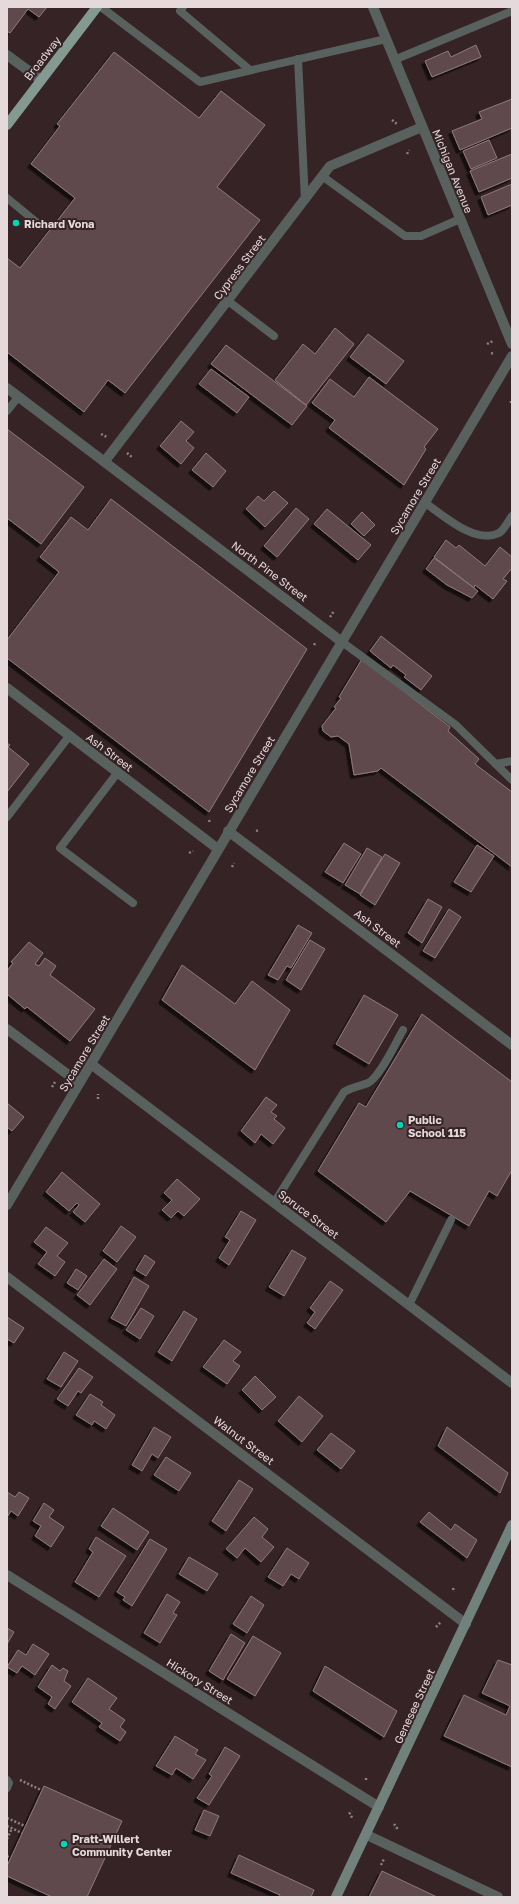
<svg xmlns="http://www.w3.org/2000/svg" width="519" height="1904" font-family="'Golos Text',sans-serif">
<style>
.building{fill:#5e4a4d;stroke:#8f797c;filter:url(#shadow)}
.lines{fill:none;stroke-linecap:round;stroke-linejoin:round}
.path{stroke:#8f8082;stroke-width:2.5;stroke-dasharray:2 2;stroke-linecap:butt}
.service{stroke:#58615e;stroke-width:8}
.minor{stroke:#58615e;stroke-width:10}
.tertiary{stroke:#58615e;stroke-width:10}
.secondary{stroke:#71817c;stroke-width:10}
.primary{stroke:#859993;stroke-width:10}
.poi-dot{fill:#03d5b6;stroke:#352326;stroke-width:1.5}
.labels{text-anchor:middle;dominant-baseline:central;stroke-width:4;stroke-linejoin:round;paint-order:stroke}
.street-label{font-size:11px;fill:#e5d9db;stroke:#352326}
.poi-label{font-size:11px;font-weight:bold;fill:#e5d9db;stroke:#352326;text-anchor:start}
</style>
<defs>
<filter id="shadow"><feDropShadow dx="-3.5" dy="3.5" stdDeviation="0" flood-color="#0009"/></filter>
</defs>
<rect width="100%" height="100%" fill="#352326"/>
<g class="building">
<polygon points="7,7 47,7 39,17 28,9 10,33 7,31"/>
<polygon points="476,45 481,57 432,77 425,61 448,51 451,57"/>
<polygon points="114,52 199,118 221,91 265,125 217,187 260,220 125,393 108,380 84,412 7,352 7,258 20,268 75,198 31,164 60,126 57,124"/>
<polygon points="512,99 512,128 460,150 452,131 482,119 479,112"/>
<polygon points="489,140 497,158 471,169 463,151"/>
<polygon points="512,154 512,178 479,192 470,171"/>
<polygon points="512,184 512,205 488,215 481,197"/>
<polygon points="335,328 354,344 306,405 275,380 303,344 315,354"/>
<polygon points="368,334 404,361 386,384 350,357"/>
<polygon points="226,345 307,406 292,425 211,364"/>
<polygon points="211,369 249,397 237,413 199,384"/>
<polygon points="369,377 438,429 424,447 426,449 404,485 329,428 335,420 312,403 330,379 354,397"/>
<polygon points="181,421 194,432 186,441 194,448 181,464 160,446"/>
<polygon points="7,429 84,487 41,544 7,518"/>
<polygon points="206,453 226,471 213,487 192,470"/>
<polygon points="274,491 288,503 265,527 246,509 258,496 264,501"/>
<polygon points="111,499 307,649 209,812 7,658 7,640 59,572 40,557 71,517 88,530"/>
<polygon points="296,508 309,519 277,557 264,546"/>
<polygon points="327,509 371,545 358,560 314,524"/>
<polygon points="362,512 375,525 364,536 351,524"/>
<polygon points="446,540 456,548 459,545 485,566 500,547 512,557 512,568 503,579 507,581 493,599 475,585 474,588 434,557"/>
<polygon points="434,558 478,591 472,598 447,585 426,569"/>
<polygon points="381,636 432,676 421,690 404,677 406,675 393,665 391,668 370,651"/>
<polygon points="362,659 450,727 448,731 479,759 475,764 512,792 512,867 381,768 378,771 354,775 349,744 338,736 331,737 323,731 322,726 336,708 334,707 341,698 339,697"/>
<polygon points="7,743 10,745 8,747 29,764 7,792"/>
<polygon points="344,843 361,854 343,883 325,872"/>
<polygon points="477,845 494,856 471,892 454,882"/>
<polygon points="367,848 382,857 360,894 345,885"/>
<polygon points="385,854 400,863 375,905 360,895"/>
<polygon points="428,899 442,907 422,943 408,933"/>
<polygon points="449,909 461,917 435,958 423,951"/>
<polygon points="298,925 312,933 291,968 287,966 278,980 268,975"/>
<polygon points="310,940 325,949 301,990 286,980"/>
<polygon points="29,942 43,953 35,964 39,966 45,958 56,966 50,975 95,1009 70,1041 27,1007 25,1009 7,994 7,971 13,963 11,962"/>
<polygon points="182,965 235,1004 252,981 290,1010 255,1070 162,1000"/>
<polygon points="364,995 398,1015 369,1064 336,1044"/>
<polygon points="422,1014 512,1082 512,1170 497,1196 489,1191 469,1226 410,1191 386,1222 318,1171 359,1103 366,1107"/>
<polygon points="266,1097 277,1105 271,1112 277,1116 274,1119 285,1128 273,1144 261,1134 255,1143 241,1131"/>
<polygon points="7,1103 24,1117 12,1131 7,1127"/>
<polygon points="62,1172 100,1204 85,1222 73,1212 79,1205 77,1203 69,1211 46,1192"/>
<polygon points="177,1179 200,1199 184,1216 178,1211 171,1218 162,1210 172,1200 164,1193"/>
<polygon points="241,1211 256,1220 229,1265 219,1258 230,1240 225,1237"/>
<polygon points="121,1226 136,1237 117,1262 103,1251"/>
<polygon points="46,1227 68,1243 57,1256 65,1262 55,1276 38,1264 47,1252 34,1242"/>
<polygon points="292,1250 306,1258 284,1296 269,1287"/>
<polygon points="145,1255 155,1262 146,1276 136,1270"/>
<polygon points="104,1259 117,1269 90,1305 77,1295"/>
<polygon points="76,1269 87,1276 78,1290 67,1283"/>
<polygon points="134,1277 149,1286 126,1326 111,1318"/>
<polygon points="330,1281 343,1290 315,1329 307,1323 315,1312 310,1308"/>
<polygon points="141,1308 154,1316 140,1339 126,1330"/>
<polygon points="184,1311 197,1319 172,1361 158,1352"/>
<polygon points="7,1317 24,1328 14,1343 7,1339"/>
<polygon points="224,1340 241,1352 233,1361 240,1366 227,1384 203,1367"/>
<polygon points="64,1352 78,1361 61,1387 47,1379"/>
<polygon points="79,1368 93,1377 81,1393 78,1391 68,1406 57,1399"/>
<polygon points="255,1376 276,1397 262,1410 242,1390"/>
<polygon points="90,1394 103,1402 101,1405 115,1415 106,1429 94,1421 92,1425 76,1415"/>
<polygon points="299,1396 323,1416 302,1442 278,1421"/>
<polygon points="154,1427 171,1437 158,1458 152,1454 142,1471 132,1465"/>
<polygon points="447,1427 508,1473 500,1493 438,1446"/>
<polygon points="331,1433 355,1451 341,1469 317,1450"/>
<polygon points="166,1457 191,1473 179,1491 154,1475"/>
<polygon points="239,1480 253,1489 226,1531 212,1521"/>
<polygon points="7,1492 15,1497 19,1492 29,1498 18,1516 11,1511 7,1517"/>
<polygon points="44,1503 54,1510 49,1517 64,1527 51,1547 35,1536 41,1526 33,1521"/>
<polygon points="113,1508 149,1532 137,1550 101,1526"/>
<polygon points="429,1512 451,1530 455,1524 477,1540 467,1558 420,1522"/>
<polygon points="254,1517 268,1529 262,1537 274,1547 261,1562 245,1548 237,1558 226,1549"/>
<polygon points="96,1537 126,1556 99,1597 75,1582 93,1552 89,1549"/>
<polygon points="150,1539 167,1549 132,1606 123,1600 125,1597 117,1592"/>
<polygon points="287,1548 309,1563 299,1579 291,1574 283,1586 268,1577"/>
<polygon points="189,1557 218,1574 207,1591 179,1574"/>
<polygon points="167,1594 180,1602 173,1613 177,1615 160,1643 144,1633"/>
<polygon points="251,1596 264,1605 247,1633 233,1624"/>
<polygon points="7,1628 14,1632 7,1644"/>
<polygon points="231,1634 245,1643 223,1680 209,1671"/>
<polygon points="253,1636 281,1653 255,1696 227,1679"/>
<polygon points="33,1644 49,1654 35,1675 22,1666 17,1673 7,1667 18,1650 26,1655"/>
<polygon points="498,1660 512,1665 512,1767 444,1736 464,1695 506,1715 510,1706 482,1693"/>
<polygon points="52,1665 60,1671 63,1668 68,1671 64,1681 71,1686 55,1709 48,1704 52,1697 38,1687"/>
<polygon points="325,1666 397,1711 384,1737 313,1691"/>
<polygon points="88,1678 117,1698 109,1709 125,1720 120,1727 126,1732 120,1741 99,1727 102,1723 72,1702"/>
<polygon points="175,1736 198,1750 195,1754 206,1760 193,1779 176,1768 172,1775 156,1766"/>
<polygon points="225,1747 240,1756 209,1805 197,1798 212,1776 209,1774"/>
<polygon points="44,1786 122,1821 87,1897 52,1897 7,1876 7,1866"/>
<polygon points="204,1810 219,1816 210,1836 195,1830"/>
<polygon points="239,1855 314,1890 311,1897 279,1897 280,1895 231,1873"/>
<polygon points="382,1871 437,1897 369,1897"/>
</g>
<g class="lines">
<g class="path">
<polyline points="392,120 397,124"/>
<polyline points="407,154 409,150"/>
<polyline points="487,344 493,341"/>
<polyline points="491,353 494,354"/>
<polyline points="511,401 511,405"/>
<polyline points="101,434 107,437"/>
<polyline points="127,453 133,458"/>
<polyline points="330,617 334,611"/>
<polyline points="314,645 316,642"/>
<polyline points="209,820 210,823"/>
<polyline points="256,831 259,830"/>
<polyline points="189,853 193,851"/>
<polyline points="232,867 234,863"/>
<polyline points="52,1087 55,1082"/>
<polyline points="98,1099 98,1094"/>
<polyline points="453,1588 454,1592"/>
<polyline points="436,1627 441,1622"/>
<polyline points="366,1778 366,1781"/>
<polyline points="20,1780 41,1790"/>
<polyline points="349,1814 352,1811"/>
<polyline points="351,1816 353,1819"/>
<polyline points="7,1818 25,1826"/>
<polyline points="394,1824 397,1828 394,1829"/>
<polyline points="7,1826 22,1833"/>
<polyline points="7,1839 12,1828"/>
<polyline points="7,1856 10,1858"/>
<polyline points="381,1865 384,1859"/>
</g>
<g class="service">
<polyline points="101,7 200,82 386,39"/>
<polyline points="183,7 180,11 250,70"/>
<polyline points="298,59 305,200"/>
<polyline points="394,60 512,11"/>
<polyline points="322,176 405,236 421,236 460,219"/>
<polyline points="7,198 41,226"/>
<polyline points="228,301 274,336"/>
<polyline points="7,411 19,396"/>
<path d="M424,502C443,515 475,545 499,533C504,530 509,520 512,516"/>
<polyline points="342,642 456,725 512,780"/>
<polyline points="496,764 512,761"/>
<polyline points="118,772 60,848 133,903"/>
<polyline points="7,817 70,735"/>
<path d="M274,1203L344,1092C352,1087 360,1086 368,1083C380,1077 396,1042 403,1030"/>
<polyline points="409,1305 451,1220"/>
<polyline points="7,1780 9,1783 7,1788"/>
</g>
<g class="minor">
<polyline points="7,55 41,80"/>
<polyline points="7,388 342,642"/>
<polyline points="105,461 330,166 422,127"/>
<polyline points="7,688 218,849"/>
<polyline points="228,831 512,1045"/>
<polyline points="7,1029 79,1083"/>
<polyline points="91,1064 512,1383"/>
<polyline points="7,1277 466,1624"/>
<polyline points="7,1575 379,1807"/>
<polyline points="367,1835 498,1897"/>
</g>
<g class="tertiary">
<polyline points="373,7 512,344"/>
<polyline points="7,1205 512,356"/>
</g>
<polyline class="secondary" points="336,1897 512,1525"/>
<polyline class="primary" points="7,125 97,7"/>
</g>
<g class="poi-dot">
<circle cx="16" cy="223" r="4"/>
<circle cx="400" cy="1125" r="4"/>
<circle cx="64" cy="1844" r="4"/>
</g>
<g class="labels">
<g class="street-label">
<text transform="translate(42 58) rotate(-52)">Broadway</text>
<text transform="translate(453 171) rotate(68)">Michigan Avenue</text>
<text transform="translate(239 267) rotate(-53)">Cypress Street</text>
<text transform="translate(415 496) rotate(-59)">Sycamore Street</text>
<text transform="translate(270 571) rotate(37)">North Pine Street</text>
<text transform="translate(110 752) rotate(37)">Ash Street</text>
<text transform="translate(249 774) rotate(-59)">Sycamore Street</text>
<text transform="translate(378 928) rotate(37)">Ash Street</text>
<text transform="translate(84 1053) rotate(-59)">Sycamore Street</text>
<text transform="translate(309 1214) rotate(37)">Spruce Street</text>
<text transform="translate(244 1440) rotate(37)">Walnut Street</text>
<text transform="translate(200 1681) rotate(32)">Hickory Street</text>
<text transform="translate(414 1706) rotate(-65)">Genesee Street</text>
</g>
<g class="poi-label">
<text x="24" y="223">Richard Vona</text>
<text x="408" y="1119">Public<tspan x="408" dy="13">School 115</tspan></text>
<text x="72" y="1838">Pratt-Willert<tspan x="72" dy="13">Community Center</tspan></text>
</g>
</g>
<rect width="519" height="1904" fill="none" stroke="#e5d9db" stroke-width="16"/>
</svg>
